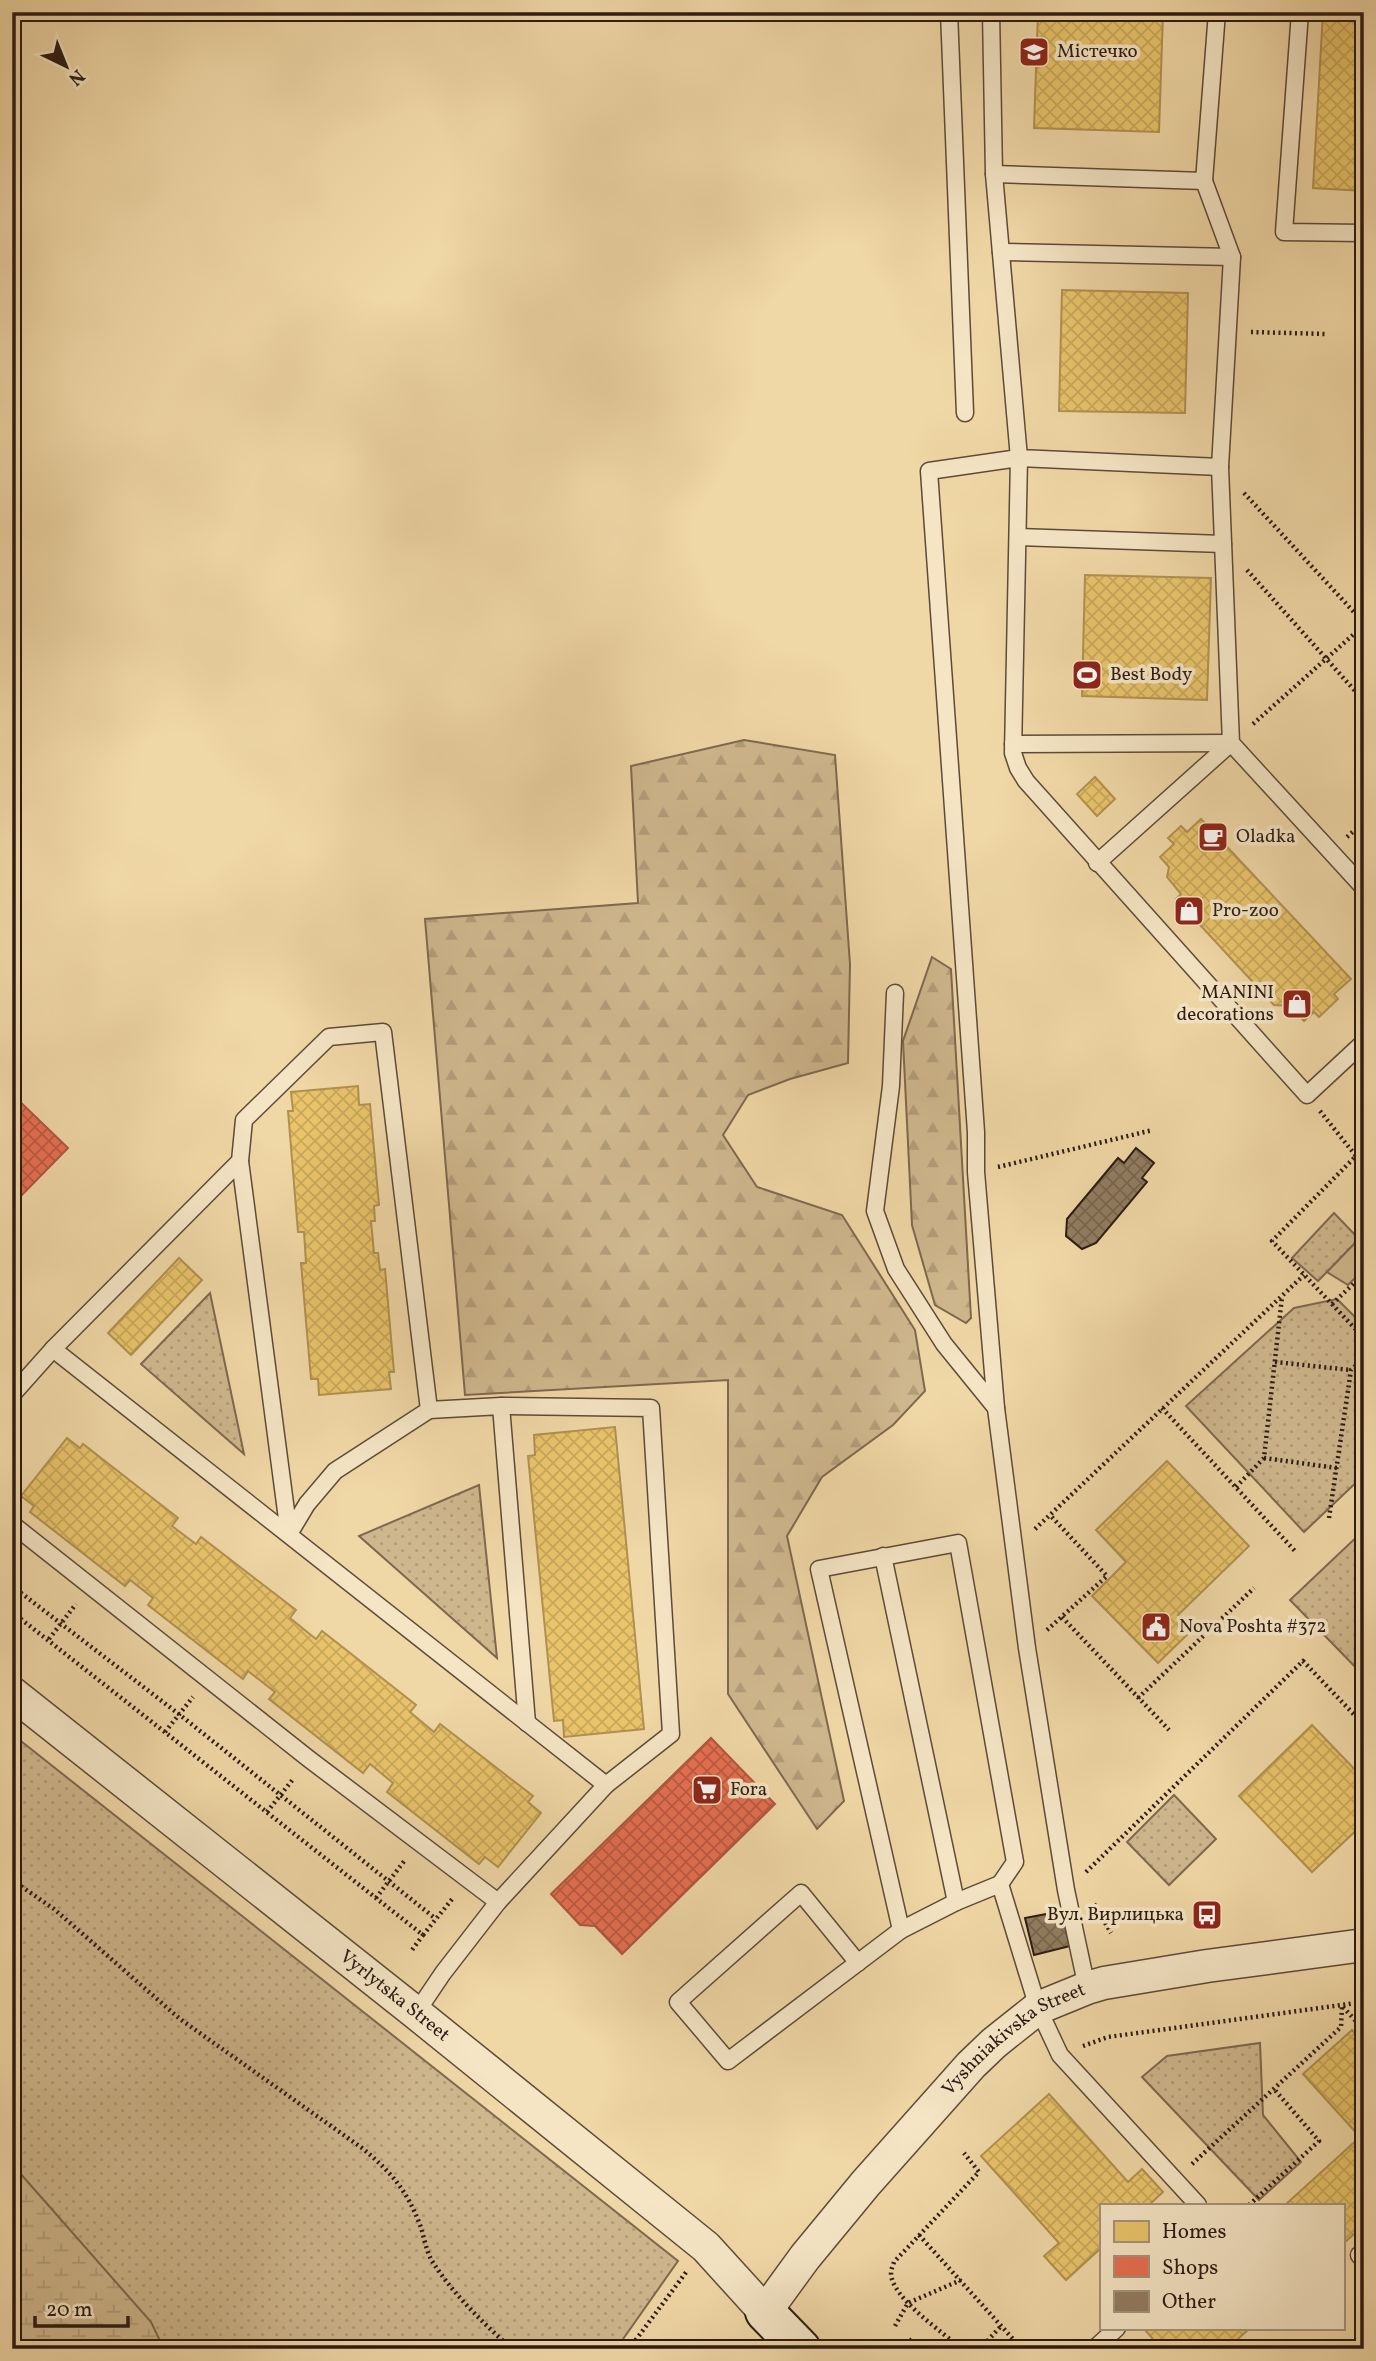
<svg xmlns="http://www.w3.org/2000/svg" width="1376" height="2361" font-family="Vollkorn,serif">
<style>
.grass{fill:url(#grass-dots);stroke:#7e6950;stroke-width:2}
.forest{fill:url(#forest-firs);stroke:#7e6950;stroke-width:2}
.wetland{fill:url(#wetland-marsh);stroke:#7e6950;stroke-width:2}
.garden{fill:#cfb78d;stroke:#7e6950;stroke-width:2}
.homes{fill:url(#homes-cross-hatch);stroke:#b09150;stroke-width:2}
.shops{fill:url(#shops-cross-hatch);stroke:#af563f;stroke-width:2}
.building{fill:url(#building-cross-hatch);stroke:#2c1b14;stroke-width:2}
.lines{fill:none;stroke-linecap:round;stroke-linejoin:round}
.lane-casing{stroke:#5d4a38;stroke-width:19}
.street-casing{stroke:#5d4a38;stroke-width:35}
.secondary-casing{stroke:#2c1b14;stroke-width:42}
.path{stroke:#2c1b14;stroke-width:4.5;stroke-dasharray:2 3.5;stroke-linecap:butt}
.lane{stroke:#f5e5c5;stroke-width:16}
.street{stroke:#f5e5c5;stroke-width:32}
.secondary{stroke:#f5e5c5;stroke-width:38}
.labels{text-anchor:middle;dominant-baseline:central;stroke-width:7;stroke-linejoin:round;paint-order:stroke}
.poi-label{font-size:19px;fill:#2c1b14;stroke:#f5e5c5;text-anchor:start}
.street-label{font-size:19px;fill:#2c1b14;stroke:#f5e5c5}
</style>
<defs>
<pattern id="grass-dots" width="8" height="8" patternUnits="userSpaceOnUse" patternTransform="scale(1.75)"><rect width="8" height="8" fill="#cfb78d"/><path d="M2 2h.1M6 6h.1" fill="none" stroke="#b29d79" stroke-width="1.8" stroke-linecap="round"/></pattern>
<pattern id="forest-firs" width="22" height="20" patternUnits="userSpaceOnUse" patternTransform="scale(1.75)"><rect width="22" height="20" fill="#cfb78d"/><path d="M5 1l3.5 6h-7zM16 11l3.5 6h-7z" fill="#b29d79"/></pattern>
<pattern id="wetland-marsh" width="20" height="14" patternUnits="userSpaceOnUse" patternTransform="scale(1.75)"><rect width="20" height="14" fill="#cfb78d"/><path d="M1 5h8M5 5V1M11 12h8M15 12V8" fill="none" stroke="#b29d79"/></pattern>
<pattern id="homes-cross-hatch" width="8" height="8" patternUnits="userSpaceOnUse" patternTransform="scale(1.75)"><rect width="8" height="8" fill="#e9c46a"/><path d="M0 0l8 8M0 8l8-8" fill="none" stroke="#c8a85b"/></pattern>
<pattern id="shops-cross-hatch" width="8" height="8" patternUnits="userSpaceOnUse" patternTransform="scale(1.75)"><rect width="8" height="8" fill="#e76f51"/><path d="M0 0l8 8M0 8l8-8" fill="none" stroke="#bb5a42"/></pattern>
<pattern id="building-cross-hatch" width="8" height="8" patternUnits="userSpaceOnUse" patternTransform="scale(1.75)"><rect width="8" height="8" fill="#927d60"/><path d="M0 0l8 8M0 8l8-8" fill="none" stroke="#77664e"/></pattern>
</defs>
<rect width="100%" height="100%" fill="#f0d7a6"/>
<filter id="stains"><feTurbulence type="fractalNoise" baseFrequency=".00286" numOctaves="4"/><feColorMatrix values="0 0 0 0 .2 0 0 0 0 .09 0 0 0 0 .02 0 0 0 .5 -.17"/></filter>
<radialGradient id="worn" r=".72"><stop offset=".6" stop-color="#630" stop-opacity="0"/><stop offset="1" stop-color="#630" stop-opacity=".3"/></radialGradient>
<g class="grass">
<polygon points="1334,1213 1359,1239 1318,1281 1292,1258"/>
<polygon points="210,1293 244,1454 141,1364"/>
<polygon points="1337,1299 1364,1326 1364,1475 1304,1532 1186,1406 1294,1308"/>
<polygon points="479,1485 497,1658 359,1536"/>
<polygon points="1364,1530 1364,1676 1290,1600"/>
<polygon points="12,1734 678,2261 616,2349 12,2349"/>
<polygon points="1174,1795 1216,1839 1169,1885 1127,1842"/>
<polygon points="1260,2043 1263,2115 1301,2162 1259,2200 1142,2077 1167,2056"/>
</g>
<g class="forest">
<polygon points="744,740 835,755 850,964 848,1063 790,1079 748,1095 723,1135 757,1187 842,1215 915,1330 925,1391 893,1425 822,1477 787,1536 844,1801 817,1829 728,1694 728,1380 465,1395 425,919 638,903 631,766"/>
<polygon points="932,957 951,969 971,1318 966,1323 935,1305 912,1225 903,1041"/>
</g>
<polygon class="wetland" points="12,2164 151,2322 164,2349 18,2349 12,2342"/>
<polygon class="garden" points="1359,1239 1364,1245 1364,1269 1348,1285 1327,1272"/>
<g class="homes">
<polygon points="1038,12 1163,13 1159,132 1034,128"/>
<polygon points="1323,12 1364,12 1364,191 1313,188"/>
<polygon points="1062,290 1188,293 1185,413 1059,411"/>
<polygon points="1085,575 1211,578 1207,700 1082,696"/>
<polygon points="1095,777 1115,799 1097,816 1077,794"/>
<polygon points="1201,819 1351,979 1334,994 1338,999 1319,1017 1314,1012 1304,1021 1290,1006 1274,1005 1176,899 1181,894 1167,877 1169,867 1160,857 1174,844 1168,838 1181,826 1187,832"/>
<polygon points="358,1086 359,1105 370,1104 379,1205 374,1206 375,1221 371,1221 374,1253 378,1253 380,1270 385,1269 394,1372 389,1372 391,1389 319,1395 318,1379 311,1379 301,1263 306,1263 304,1232 298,1232 288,1111 293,1111 291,1092"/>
<polygon points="179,1258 202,1280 131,1355 108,1333"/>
<polygon points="615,1427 644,1729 564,1737 563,1720 554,1721 528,1456 535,1455 534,1435"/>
<polygon points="67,1438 80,1448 83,1444 178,1518 172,1526 196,1544 201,1537 296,1610 290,1618 316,1639 322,1631 416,1705 410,1712 434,1732 440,1724 533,1796 528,1802 541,1813 498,1867 485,1857 479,1864 387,1792 393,1783 370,1764 363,1773 269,1699 275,1692 248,1671 243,1679 148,1605 153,1598 130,1580 125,1586 30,1512 34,1506 21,1496"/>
<polygon points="1167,1461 1249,1546 1178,1615 1192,1630 1158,1663 1092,1596 1126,1562 1096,1530"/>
<polygon points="1312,1725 1364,1779 1364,1823 1312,1872 1239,1796"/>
<polygon points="1352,2030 1364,2043 1364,2225 1343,2244 1343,2205 1285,2205 1360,2137 1303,2074"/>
<polygon points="1049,2094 1128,2182 1142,2169 1163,2192 1149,2205 1101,2205 1101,2248 1066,2280 1044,2256 1059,2243 981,2156"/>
<polygon points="1148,2328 1250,2328 1227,2349 1175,2349 1169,2342 1160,2347 1145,2330"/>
</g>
<g class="shops">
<polygon points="12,1094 68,1148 12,1205"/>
<polygon points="711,1738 775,1804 622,1954 595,1926 580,1925 551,1894"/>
</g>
<g class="building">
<polygon points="1136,1148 1154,1163 1142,1178 1147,1182 1096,1243 1082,1249 1066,1236 1067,1219 1118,1158 1124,1163"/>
<polygon points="1062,1911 1070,1946 1034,1955 1025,1918"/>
</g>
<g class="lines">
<g class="lane-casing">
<g id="lane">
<polyline points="949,12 965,413"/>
<polyline points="991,12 994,174 1019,458 1220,467 1232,257 1204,181"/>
<polyline points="1300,12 1284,232 1364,233"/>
<polyline points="994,174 1204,181 1217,12"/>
<polyline points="1001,252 1232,257"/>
<polyline points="1220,467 1231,743 1364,888"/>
<polyline points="1018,537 1223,544"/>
<polyline points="1013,744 1231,743"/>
<polyline points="1097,863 1231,743"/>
<polyline points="895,993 891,1086 875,1211 896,1269 944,1344 996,1408"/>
<polyline points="240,1161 289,1534"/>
<polyline points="53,1349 606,1785 498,1902 443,1973 416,2013"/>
<polyline points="12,1395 53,1349 240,1161 244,1120 329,1037 383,1032 429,1410 335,1471 307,1504 289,1534"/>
<polyline points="501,1406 651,1408 671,1734 606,1785"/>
<polyline points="429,1410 501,1406 527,1723"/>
<polyline points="12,1524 309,1759 498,1902"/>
<polyline points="883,1556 956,1902 1000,1884 1038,2008 1060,2055 1198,2205"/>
<polyline points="901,1930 819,1569 958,1543 1015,1862 1000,1884"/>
<polyline points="858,1963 801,1893 678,2002 728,2061 901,1930 956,1902"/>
<polyline points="1087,1988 1066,1890 1027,1648 996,1408 976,1172 976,1132 929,471 1019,458 1013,753 1018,768 1026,781 1307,1095 1364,1042"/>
<polyline points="1359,2255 1364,2260"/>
<polyline points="1094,2349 1117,2328"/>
</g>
</g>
<g class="street-casing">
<g id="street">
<path id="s1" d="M12,1693L416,2013L706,2247L765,2312L805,2257L866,2183L971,2065L994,2043L1038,2008L1087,1988L1104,1983L1207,1966L1364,1945"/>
</g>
</g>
<g class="secondary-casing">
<polyline id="secondary" points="765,2312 801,2349"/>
</g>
<g class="path">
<polyline points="1251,332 1327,334"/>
<polyline points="1244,493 1364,623"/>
<polyline points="1247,570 1364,701"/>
<polyline points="1253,724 1364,625"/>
<polyline points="1347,837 1364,822"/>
<polyline points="1320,1111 1356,1156 1272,1241 1364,1338"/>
<polyline points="1364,1149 1356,1156 1364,1165"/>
<polyline points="998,1167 1153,1130"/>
<polyline points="1364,1232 1362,1234 1364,1236"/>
<polyline points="1332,1304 1364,1274"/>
<polyline points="1275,1362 1351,1370"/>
<polyline points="1162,1408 1295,1551"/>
<polyline points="1264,1458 1337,1468"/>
<polyline points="1236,1487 1264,1458 1282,1297"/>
<polyline points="1329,1518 1351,1370 1364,1358"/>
<polyline points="1035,1529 1304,1275"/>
<polyline points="12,1586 180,1715 436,1919"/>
<polyline points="12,1612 423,1935 412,1950"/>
<polyline points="1062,1617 1169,1730"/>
<polyline points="1047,1630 1107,1576 1050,1515"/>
<polyline points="49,1639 76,1604"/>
<polyline points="1138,1698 1254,1588"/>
<polyline points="165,1732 193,1697"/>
<polyline points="267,1812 294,1778"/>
<polyline points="1086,1872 1303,1661 1364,1725"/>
<path d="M12,1880L54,1909L180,2019L362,2148C390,2171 407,2190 420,2225C424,2236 426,2251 432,2261C453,2294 483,2323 512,2349"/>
<polyline points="376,1898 405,1860"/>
<polyline points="1094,1904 1111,1933"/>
<polyline points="423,1935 453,1898"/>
<polyline points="1343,2007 1364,2030"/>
<polyline points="1083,2046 1108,2037 1364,2002"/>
<polyline points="1192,2164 1341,2027 1342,2007"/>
<polyline points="1249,2205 1319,2141 1274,2089"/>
<polyline points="919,2235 1022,2349"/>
<polyline points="895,2326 908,2303 961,2280"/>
<polyline points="629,2349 687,2271"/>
<polyline points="904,2349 912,2339"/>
<path d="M962,2349C944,2333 891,2298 891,2273C891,2269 893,2266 894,2262L979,2172L964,2153"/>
<polyline points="980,2349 1002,2325"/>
</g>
<use href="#lane" class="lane"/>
<use href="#street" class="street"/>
<use href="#secondary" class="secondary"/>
</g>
<defs>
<g id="school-square" transform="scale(1.575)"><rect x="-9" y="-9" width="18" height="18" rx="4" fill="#8f2418" stroke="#f5e5c5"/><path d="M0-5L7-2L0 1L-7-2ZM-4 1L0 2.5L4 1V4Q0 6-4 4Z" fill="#fff"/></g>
<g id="stadium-square" transform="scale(1.575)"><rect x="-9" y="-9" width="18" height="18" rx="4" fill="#8f2418" stroke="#f5e5c5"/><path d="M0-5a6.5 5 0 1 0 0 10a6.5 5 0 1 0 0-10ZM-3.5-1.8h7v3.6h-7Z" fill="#fff"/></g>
<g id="cafe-square" transform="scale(1.575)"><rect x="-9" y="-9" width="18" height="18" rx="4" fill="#8f2418" stroke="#f5e5c5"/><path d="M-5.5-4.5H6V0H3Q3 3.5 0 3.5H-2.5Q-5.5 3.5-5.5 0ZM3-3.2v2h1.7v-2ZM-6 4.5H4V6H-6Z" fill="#fff"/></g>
<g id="shop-square" transform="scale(1.575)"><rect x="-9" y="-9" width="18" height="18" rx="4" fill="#8f2418" stroke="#f5e5c5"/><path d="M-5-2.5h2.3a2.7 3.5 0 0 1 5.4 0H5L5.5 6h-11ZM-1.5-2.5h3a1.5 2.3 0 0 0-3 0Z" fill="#fff"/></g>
<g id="civic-square" transform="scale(1.575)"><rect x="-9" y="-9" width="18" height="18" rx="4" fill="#8f2418" stroke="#f5e5c5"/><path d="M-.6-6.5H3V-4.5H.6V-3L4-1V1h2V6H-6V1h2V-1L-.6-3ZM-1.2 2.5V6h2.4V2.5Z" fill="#fff"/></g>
<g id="supermarket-square" transform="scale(1.575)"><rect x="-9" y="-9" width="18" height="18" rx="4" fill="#8f2418" stroke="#f5e5c5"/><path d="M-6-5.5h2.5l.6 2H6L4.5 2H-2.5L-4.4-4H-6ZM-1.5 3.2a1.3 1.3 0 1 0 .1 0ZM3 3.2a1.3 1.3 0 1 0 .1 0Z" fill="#fff"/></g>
<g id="bus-square" transform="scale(1.575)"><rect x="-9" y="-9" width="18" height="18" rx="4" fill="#8f2418" stroke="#f5e5c5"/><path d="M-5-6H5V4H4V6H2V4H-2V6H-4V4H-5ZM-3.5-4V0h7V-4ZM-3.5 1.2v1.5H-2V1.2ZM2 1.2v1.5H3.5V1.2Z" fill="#fff"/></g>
</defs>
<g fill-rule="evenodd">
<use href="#school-square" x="1034" y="52"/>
<use href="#stadium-square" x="1087" y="675"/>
<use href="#cafe-square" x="1213" y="837"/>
<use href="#shop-square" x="1189" y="911"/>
<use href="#shop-square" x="1297" y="1004"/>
<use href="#civic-square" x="1156" y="1627"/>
<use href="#supermarket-square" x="707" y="1790"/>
<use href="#bus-square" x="1207" y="1915"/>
</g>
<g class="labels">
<g class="poi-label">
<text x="1057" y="52">Містечко</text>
<text x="1110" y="675">Best Body</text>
<text x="1236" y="837">Oladka</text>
<text x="1212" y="911">Pro-zoo</text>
<text x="1274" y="993" text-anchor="end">MANINI<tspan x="1274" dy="22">decorations</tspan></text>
<text x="1179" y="1627">Nova Poshta #372</text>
<text x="730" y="1790">Fora</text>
<text x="1184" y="1915" text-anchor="end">Вул. Вирлицька</text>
</g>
<g class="street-label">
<text stroke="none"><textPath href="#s1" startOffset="488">Vyrlytska Street</textPath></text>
<text stroke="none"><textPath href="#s1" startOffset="1348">Vyshniakivska Street</textPath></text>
</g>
</g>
<rect width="1376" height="2361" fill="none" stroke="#f0d7a6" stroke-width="42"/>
<rect x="14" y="14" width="1348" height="2333" fill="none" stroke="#2c1b14" stroke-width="3.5"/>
<rect x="21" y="21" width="1334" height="2319" fill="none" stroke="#2c1b14" stroke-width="2"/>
<rect x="1100" y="2204" width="245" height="126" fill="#f5e5c5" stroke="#a5947e" stroke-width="2"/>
<rect x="1114" y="2221" width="35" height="21" fill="#e9c46a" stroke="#a5947e" stroke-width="2"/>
<text x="1162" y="2238" font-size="21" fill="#2c1b14">Homes</text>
<rect x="1114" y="2256" width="35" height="21" fill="#e76f51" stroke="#a5947e" stroke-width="2"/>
<text x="1162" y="2274" font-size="21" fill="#2c1b14">Shops</text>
<rect x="1114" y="2291" width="35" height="21" fill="#927d60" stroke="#a5947e" stroke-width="2"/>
<text x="1162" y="2308" font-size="21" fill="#2c1b14">Other</text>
<g transform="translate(66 66) rotate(137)" stroke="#f5e5c5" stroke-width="5" paint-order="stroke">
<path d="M0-5L12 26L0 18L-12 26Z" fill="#2c1b14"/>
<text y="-10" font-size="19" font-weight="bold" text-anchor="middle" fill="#2c1b14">N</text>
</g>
<path d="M35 2316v10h93v-10" fill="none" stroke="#2c1b14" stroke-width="3.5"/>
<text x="46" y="2316" font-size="21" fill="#2c1b14" stroke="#f5e5c5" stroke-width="5" paint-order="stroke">20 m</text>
<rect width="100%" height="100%" filter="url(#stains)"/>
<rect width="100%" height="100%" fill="url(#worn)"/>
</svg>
